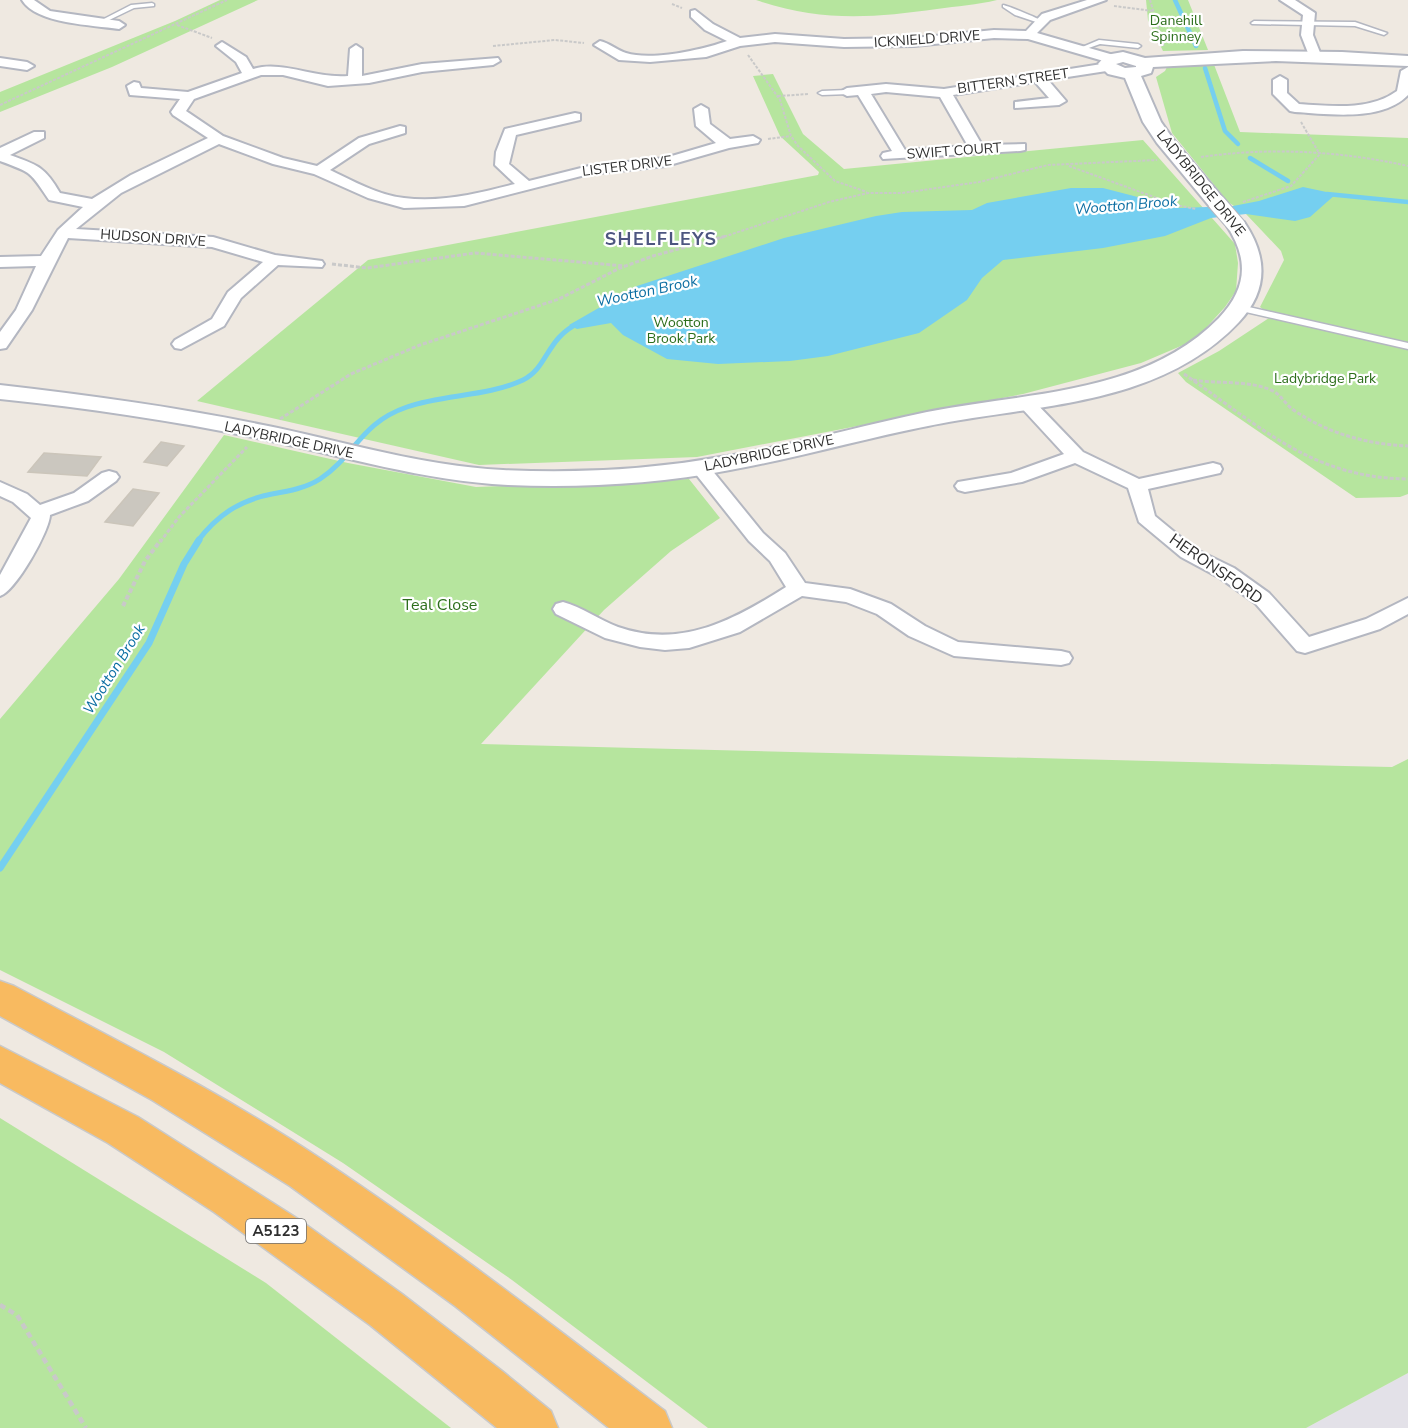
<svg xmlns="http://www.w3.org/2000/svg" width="1408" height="1428" font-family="'Nunito Sans',sans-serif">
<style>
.industrial{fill:#e3e1e8}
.green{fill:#b6e59e}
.water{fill:#75cff0}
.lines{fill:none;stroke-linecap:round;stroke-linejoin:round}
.stream-far2{stroke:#75cff0;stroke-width:4.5}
.stream-far1{stroke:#75cff0;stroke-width:5}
.stream{stroke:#75cff0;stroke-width:7}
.building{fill:#cbc7bf;stroke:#cbc5ba;stroke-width:1.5}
.service-casing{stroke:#b4b7c1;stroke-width:3}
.minor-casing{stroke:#b4b7c1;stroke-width:4}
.tertiary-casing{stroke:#b4b7c1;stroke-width:4}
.trunk-casing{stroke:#c9c9c9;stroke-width:3}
.path-far3{stroke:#c9c9c9;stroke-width:2;stroke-dasharray:3 1.5;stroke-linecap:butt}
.path-far2{stroke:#c9c9c9;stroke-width:3;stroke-dasharray:4 2;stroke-linecap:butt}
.path-far1{stroke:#c9c9c9;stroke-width:4;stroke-dasharray:4.5 3;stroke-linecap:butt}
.path{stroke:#c9c9c9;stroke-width:4.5;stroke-dasharray:6 4;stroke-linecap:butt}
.service{fill:#fff;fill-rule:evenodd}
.minor{fill:#fff;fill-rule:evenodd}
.tertiary{fill:#fff;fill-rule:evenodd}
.trunk{fill:#f8ba60;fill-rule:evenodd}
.tertiary-bridge-casing{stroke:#b4b7c1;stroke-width:19;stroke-linecap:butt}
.tertiary-bridge{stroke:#fff;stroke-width:17}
.labels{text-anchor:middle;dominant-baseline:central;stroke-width:4.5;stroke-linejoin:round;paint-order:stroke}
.far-park-label{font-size:14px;fill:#2c6e1b;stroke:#fff}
.far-street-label{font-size:14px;fill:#2e2e2e;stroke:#fff}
.far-water-label{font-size:15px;font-style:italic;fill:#0d6fa3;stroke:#fff}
.shield{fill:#fff;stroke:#6d6d6d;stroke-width:1.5}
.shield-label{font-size:15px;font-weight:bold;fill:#2e2e2e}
.street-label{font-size:16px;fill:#2e2e2e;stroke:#fff}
.park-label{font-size:16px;fill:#2c6e1b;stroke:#fff}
.far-district-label{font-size:18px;font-weight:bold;letter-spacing:1.5px;fill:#4d5680;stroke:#fff}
</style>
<rect width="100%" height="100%" fill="#efe9e1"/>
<polygon class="industrial" points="1408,1373 1408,1428 1306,1428"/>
<g class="green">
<polygon points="220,0 258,0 112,67 0,112 0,92 175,21"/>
<path d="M756,0H997C977,5 957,6 937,9C873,18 819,22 756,0Z"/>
<polygon points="1146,0 1188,0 1208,50 1163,51 1148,20"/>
<polygon points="1213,62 1240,132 1408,138 1408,494 1400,497 1356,498 1186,382 1178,373 1219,351 1269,318 1269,314 1260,307 1284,260 1281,251 1246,214 1228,202 1172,133 1156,77 1165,71 1167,67"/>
<polygon points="773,74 803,134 844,169 1143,140 1235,244 1238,263 1236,291 1225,307 1195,340 1141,363 1023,394 697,457 479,465 197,401 368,260 818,175 819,172 780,136 753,76"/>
<polygon points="224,435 348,463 476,487 689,479 720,518 671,551 604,610 481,744 1345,766 1392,767 1408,759 1408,1373 1306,1428 708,1428 512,1280 343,1163 164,1052 0,970 0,719 119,579"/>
<polygon points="0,1118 266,1283 451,1428 0,1428"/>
</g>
<polygon class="water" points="1303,187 1336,194 1310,217 1295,221 1246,214 1211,218 1165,236 1103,248 1003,260 982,278 967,300 919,333 828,356 790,361 718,364 667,359 623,335 611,323 577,329 569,325 637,286 784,238 876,216 902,212 972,210 987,203 1071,188 1103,188 1180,208 1233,206 1259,201"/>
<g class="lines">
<g class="stream-far2">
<polyline points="1175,0 1196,46"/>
<polyline points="1205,68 1225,131 1238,144"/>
<polyline points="1250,158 1288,181"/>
<polyline points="1327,194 1408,202"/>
</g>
<path class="stream-far1" d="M197,542C217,515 240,500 272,494C289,491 306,488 320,479C355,456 360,423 407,407C444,394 486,397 523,380C548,368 546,338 579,323"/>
<polyline class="stream" points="0,868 149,643 184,564 199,540"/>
</g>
<g class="building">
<polygon points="161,442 184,446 167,466 144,462"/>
<polygon points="44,453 101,457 87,476 28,472"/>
<polygon points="133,489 159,493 133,526 105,522"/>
</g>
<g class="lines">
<g class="service-casing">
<g id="service">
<polygon points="152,3 154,4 154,6 134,8 103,23 98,22 131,5"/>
<path d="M1003,5C1006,5 1038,18 1042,21L1039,23L1015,15L1003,7Z"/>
<polygon points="1254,21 1355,22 1387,33 1384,35 1355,26 1252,24 1251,23"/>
<polygon points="1099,40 1138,44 1141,46 1138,48 1100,44 1083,50 1080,48"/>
<polygon points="847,90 851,92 850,94 822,95 818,93 822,91"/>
<polygon points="1240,305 1408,343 1408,349 1237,310 1237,306"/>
</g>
</g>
<g class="minor-casing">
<g id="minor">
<path d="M22,0H34L50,11L119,21L125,25L119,29C93,25 36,24 22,0Z"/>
<path d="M1087,0H1106L1050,20L1037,33L1117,56V62H1107L1028,39L994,38L914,46L844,47L775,42L740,46L706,57L650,62L619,60L594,45L600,41C609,43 617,50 626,53C651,61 702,50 727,41L705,30L691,17V11L695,10L713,24L740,38L775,34L844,39L914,38L994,30L1026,31L1042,14Z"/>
<polygon points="1280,0 1295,0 1315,13 1313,35 1321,55 1320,58 1310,58 1301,35 1303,15"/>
<path d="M222,42L246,57L253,69C282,60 316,79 348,76L350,49L356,45L362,49V76L422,64L498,58L500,61L493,65L422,72L369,83L328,86L283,75H261L194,99L186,111L223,136L283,158L317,166L359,138L400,126L405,127V133L369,144L330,170C353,181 378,195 404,198C441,203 479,193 515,184L495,165L496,152L505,129L575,113L580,114V120L516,135L509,164L529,181L589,166L665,158L716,143L696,126L694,109L701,105L708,109L710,124L730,139L753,136L760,140L758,143L729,148L666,166L589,174L464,206L404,208L368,198L314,174L273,164L219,144L121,193L76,229L213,237L275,255L322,261L324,264L322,267L278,265L241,298L224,326L181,349L175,348L172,344L175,340L212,319L228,292L263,262L212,247L68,238L32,310L6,348L0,349V332L16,310L36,266L0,267V257L41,256L58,230L83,207L49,200C30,172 33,173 0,161V148L34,132H44V138L10,155C38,165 45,167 60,193L92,199L131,175L208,138L173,115L171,112L180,99L130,95L127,86L134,82L139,83L141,88L188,92L242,73L236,62L216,46Z"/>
<polygon points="0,58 27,62 34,66 27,70 0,66"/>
<path d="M1108,63L1115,67L1113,70L1048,80L1066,101L1059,105L1015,108V102L1049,98L1035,82L953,95L982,145L1025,144V150L1020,151L883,159L881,156L883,153L892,151L858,95L847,96L840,92L847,88L886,84L944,89ZM886,92L940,97L968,146L905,150L871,94Z"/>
<path d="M1408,67V95C1382,122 1329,114 1295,112L1290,111L1273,94V80L1280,76L1287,80V93L1299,104C1331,106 1370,111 1397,91L1401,71Z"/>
<polygon points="1026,398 1032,399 1083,452 1139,479 1213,463 1220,465 1222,469 1220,473 1148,489 1155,516 1195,549 1234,568 1269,593 1309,637 1366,619 1408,598 1408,614 1380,629 1305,653 1297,651 1255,603 1220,578 1181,557 1139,522 1128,488 1075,463 1022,482 965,492 958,490 955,486 958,482 1011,473 1064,454 1017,403"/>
<path d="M700,462L707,464L763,533L785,553L805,583L850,589L891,604L925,626L958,642L1061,651L1069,653L1072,658L1069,663L1061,665L954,656L909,636L877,614L846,602L802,596L740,632L689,648L665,650L640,647L605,638L556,614L553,609L556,604L563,602C582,607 599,620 618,627C681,649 734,620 786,587L770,561L749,541L691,468Z"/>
<path d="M109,471L116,473L119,477L116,481L88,501L50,515C50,530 16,591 0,596V575L31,518L13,502L0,496V482L27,494L40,505L74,493L102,473Z"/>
</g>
</g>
<g class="tertiary-casing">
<g id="tertiary">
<path d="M1243,51L1342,52L1408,56V66L1276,61L1153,67L1151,73L1141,76L1161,122L1173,139L1227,203L1217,209L1210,207L1157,143L1143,122L1125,78L1108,74L1098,64L1106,55L1123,52L1145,58ZM1123,62L1136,66V67L1125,68L1116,64Z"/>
<path d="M1237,220L1244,222C1268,257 1268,291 1239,322C1159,407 1035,404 928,426C862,439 797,458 730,470C657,484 582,488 508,485C424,481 344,456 262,439C175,421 88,408 0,399V385C88,395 176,407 263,425C343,441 421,466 503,470C578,474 654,469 727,456C794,445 860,426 927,412C1026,392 1144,395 1219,318C1247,288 1249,260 1227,226Z"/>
</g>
</g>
<g class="trunk-casing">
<g id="trunk">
<path d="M0,981L14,986C117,1041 224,1094 321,1159C440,1238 552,1325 665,1411L672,1428H609L455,1306L290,1186L152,1100L0,1016Z"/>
<polygon points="0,1046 138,1117 298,1219 402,1294 502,1371 551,1411 558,1428 497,1428 370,1325 214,1212 108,1143 0,1083"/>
</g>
</g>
<g class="path-far3">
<polyline points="1150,0 1164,47"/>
<polyline points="672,4 682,8"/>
<polyline points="1114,6 1153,11"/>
<polyline points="177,25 212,38"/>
<polyline points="493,46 555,40 584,43"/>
<polyline points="748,55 780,100 791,136 798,146 835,181 867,192"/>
<polyline points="778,96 809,94"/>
<polyline points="0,105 227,0"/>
<polyline points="1301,122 1319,153"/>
<polyline points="768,139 791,136"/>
<path d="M1201,157C1269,147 1341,151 1408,166"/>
<polyline points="1069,166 1176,205 1196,209"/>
<polyline points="1243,202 1291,186 1321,153"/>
<polyline points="720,238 829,202 868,193 902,193 979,182 1048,165 1157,160"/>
</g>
<g class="path-far2">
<polyline points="332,264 367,268 475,253 625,266"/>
<path d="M1184,374C1260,426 1311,478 1408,479"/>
<path d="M1193,380C1218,384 1247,380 1271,390C1281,394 1285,405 1295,411C1329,434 1367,444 1408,446"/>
<polyline points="280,419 351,374 420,345 559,299 620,268 653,256 726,236"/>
<polyline points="160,542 179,517 247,447"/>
</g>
<polyline class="path-far1" points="123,606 145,561 161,540"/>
<polyline class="path" points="0,1305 17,1315 86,1428"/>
<use href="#service" class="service"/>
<use href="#minor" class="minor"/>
<use href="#tertiary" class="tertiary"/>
<use href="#trunk" class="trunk"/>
<g class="tertiary-bridge-casing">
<polyline id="tertiary-bridge" points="1217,203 1237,226"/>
</g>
<use href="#tertiary-bridge" class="tertiary-bridge"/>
</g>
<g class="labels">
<g class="far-park-label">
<text x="1176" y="20">Danehill<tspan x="1176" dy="16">Spinney</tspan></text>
<text x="681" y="322">Wootton<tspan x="681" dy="16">Brook Park</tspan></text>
<text x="1325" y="378">Ladybridge Park</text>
</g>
<g class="far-street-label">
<text transform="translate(927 39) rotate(-4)">ICKNIELD DRIVE</text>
<text transform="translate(1013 81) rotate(-8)">BITTERN STREET</text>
<text transform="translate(954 151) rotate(-4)">SWIFT COURT</text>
<text transform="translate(627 166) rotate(-7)">LISTER DRIVE</text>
<text transform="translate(1201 183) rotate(51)">LADYBRIDGE DRIVE</text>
<text transform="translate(153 238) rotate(4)">HUDSON DRIVE</text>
<text transform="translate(289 440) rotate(12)">LADYBRIDGE DRIVE</text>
<text transform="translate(769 453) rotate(-12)">LADYBRIDGE DRIVE</text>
</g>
<g class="far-water-label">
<text transform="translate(1126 205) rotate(-5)">Wootton Brook</text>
<text transform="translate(647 291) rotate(-12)">Wootton Brook</text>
<text transform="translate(114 669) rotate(-58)">Wootton Brook</text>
</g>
<rect class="shield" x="246" y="1219" width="60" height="24" rx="4.5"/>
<g class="shield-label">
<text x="276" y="1231">A5123</text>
</g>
<g class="street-label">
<text transform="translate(1216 569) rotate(35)">HERONSFORD</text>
</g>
<g class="park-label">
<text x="440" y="605">Teal Close</text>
</g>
<g class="far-district-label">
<text x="661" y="239">SHELFLEYS</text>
</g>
</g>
</svg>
